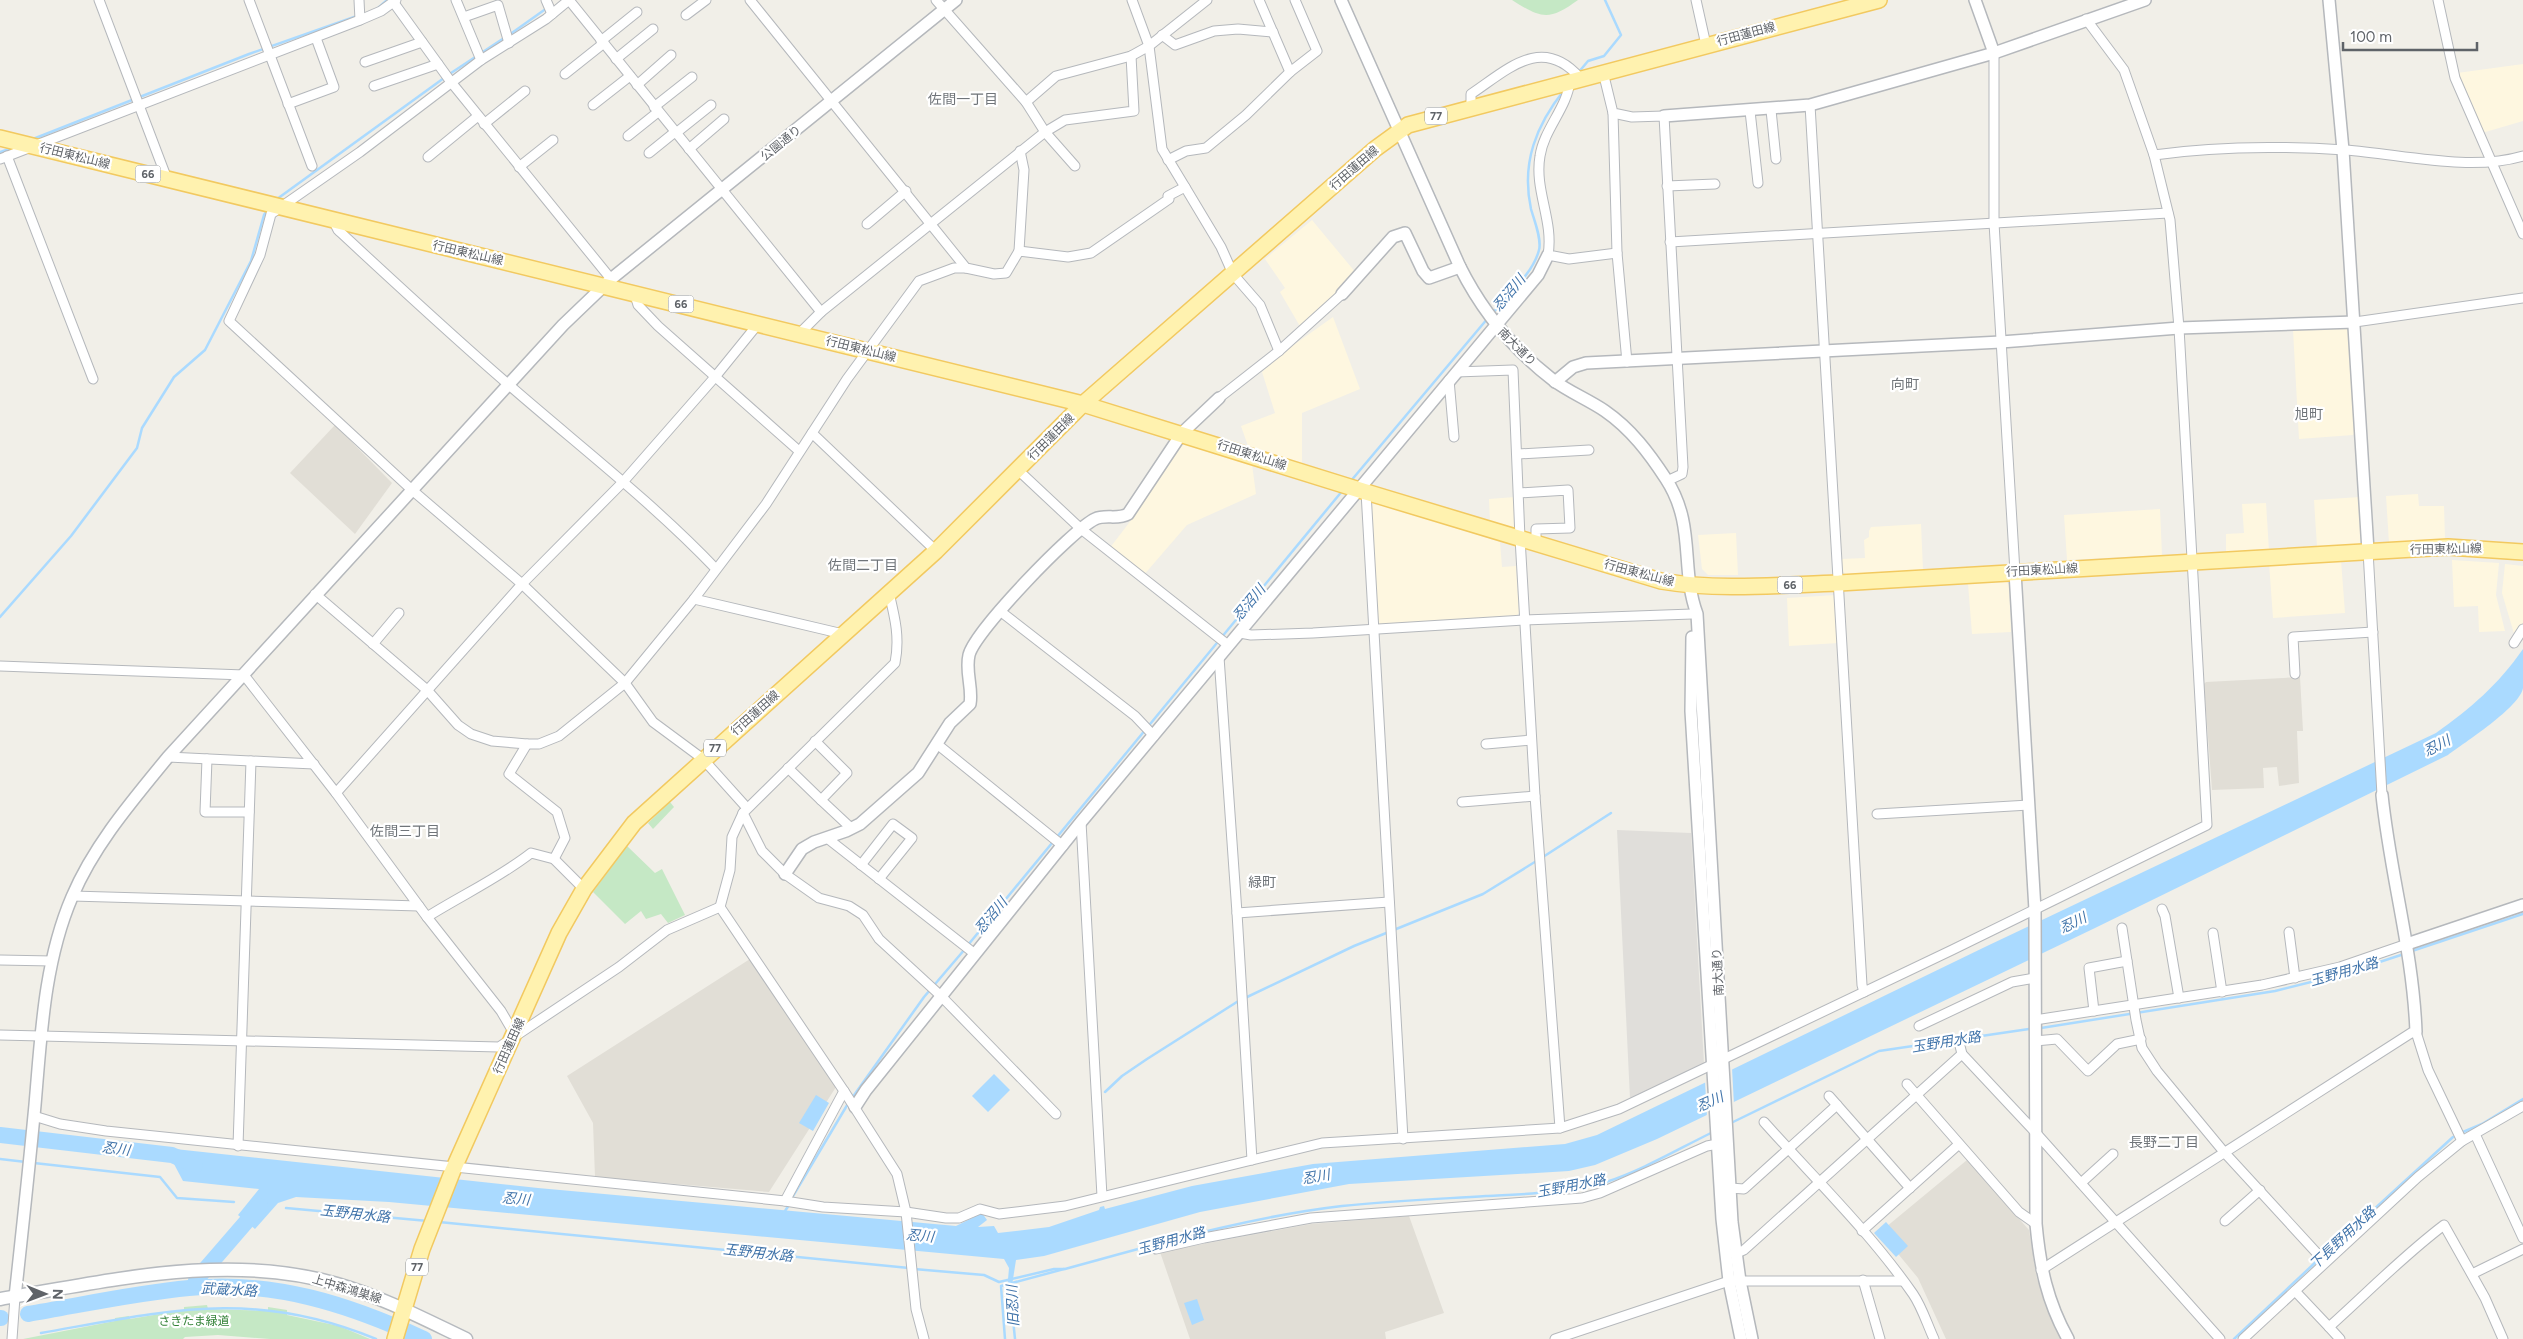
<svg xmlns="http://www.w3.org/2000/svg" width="2523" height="1339" font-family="Figtree,'Noto Sans JP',sans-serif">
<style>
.commercial{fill:#fef7e0}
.industrial{fill:#e0deda}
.education{fill:#e1ded6}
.green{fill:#c5e8c5}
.water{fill:#aadaff}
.pier{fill:#f1efe8}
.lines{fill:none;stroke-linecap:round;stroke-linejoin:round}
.stream{stroke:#aadaff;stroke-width:2.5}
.river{stroke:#aadaff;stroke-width:16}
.minor-casing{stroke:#b5b8bc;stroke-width:11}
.tertiary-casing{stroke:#b5b8bc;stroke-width:14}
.secondary-casing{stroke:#b6babf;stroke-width:15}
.primary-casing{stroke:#f2c960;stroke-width:18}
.minor{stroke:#fff;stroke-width:9}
.tertiary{stroke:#fff;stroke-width:11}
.secondary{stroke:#fff;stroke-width:12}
.primary{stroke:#fff2af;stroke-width:15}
.labels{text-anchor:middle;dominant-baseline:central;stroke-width:4.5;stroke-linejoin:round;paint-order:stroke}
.shield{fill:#fff;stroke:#8f9295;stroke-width:1}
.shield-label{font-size:11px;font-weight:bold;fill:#5f6368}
.street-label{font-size:12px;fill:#5f6368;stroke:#fff}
.park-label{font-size:12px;fill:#348238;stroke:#fff}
.neighbourhood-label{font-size:14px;fill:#70757a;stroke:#fff}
.water-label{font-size:14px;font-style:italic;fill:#4174aa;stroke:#fff}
</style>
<rect width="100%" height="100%" fill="#f1efe8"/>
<g class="commercial">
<polygon points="2523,64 2523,121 2482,133 2457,73"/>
<polygon points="1312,220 1356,273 1339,293 1301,328 1280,292 1285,288 1265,259"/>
<polygon points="1333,317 1360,389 1302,413 1302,463 1248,446 1241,426 1275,413 1262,372 1288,349"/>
<polygon points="2347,326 2349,329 2356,431 2353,435 2299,439 2293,330"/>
<polygon points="1183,443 1252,464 1256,494 1187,525 1143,576 1109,549 1135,515 1165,466"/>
<polygon points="2418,494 2419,506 2444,506 2445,538 2443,540 2389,543 2386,496"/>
<polygon points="1515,497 1516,530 1490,522 1489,499"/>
<polygon points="2360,497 2362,541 2359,545 2317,547 2314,500"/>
<polygon points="1371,501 1500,542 1502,567 1516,566 1519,613 1515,617 1378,625"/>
<polygon points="2266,503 2269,550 2226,553 2226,534 2244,533 2242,504"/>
<polygon points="2160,509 2162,555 2067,560 2064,515"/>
<polygon points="1921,524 1923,570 1847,575 1841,570 1841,559 1865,558 1864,540 1869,537 1869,531 1871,527"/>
<polygon points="1736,533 1738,575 1708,575 1702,569 1698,535"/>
<polygon points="2341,560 2345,613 2273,618 2269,563"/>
<polygon points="2452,560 2499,563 2496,595 2505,631 2479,632 2478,606 2454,607"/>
<polygon points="2505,564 2523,566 2523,624 2515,637 2502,593"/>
<polygon points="2005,581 2009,584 2011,632 1972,634 1968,584"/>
<polygon points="1836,595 1839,643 1789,646 1787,598"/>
</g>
<polygon class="industrial" points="1617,830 1691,833 1704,1064 1630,1098"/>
<g class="education">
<polygon points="335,425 392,483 355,534 290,473"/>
<polygon points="2300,677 2303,731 2297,731 2299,783 2279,786 2277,767 2263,768 2264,788 2212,790 2204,684 2206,682"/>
<polygon points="750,959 836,1087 769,1192 595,1177 593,1123 567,1076"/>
<polygon points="1967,1160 2029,1230 2037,1279 2062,1339 1946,1339 1918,1278 1880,1232"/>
<polygon points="1409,1216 1444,1313 1385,1332 1386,1339 1190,1339 1160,1252 1311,1224"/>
</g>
<g class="green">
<path d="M1512,0H1578C1549,21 1542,19 1512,0Z"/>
<polygon points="670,802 674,807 653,829 648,823"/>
<polygon points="627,846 655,873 662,869 685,915 668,923 661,914 646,919 641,911 625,924 593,892"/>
<polygon points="207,1305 208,1309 268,1311 268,1307 287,1310 287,1315 339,1326 370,1339 270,1339 218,1335 185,1337 183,1339 23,1339 115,1321 115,1318 129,1316 130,1319 184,1310 184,1307"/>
</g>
<g class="water">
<path d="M2523,649C2523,662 2523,676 2523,688C2520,707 2464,743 2448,755L2095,928L1657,1139L1595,1165L1569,1171L1349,1184L1200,1212L1044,1256L1016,1260L1011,1292L1007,1291L1009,1268L1004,1259L389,1202L296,1197L278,1203L255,1229L238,1215L259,1189L183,1181L174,1164L175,1149L538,1188L956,1226L982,1213L987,1220L978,1227L994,1226L998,1233L1049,1227L1099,1210L1100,1207L1104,1206L1105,1209L1192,1186L1313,1164L1565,1144L1597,1135L1987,946L2436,733C2471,708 2498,685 2523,649Z"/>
<polygon points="994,1074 1010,1090 988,1112 972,1096"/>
<polygon points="816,1095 829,1103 813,1131 799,1123"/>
<polygon points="1886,1222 1908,1246 1896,1257 1874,1233"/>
<polygon points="1197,1299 1204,1320 1192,1325 1184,1303"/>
</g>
<polygon class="pier" points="1732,1068 1734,1105 1707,1118 1705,1081"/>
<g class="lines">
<g class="stream">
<polyline points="377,9 387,0"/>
<polyline points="509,35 547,8"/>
<polyline points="1578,73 1588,61 1604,56 1621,35 1605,0"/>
<polyline points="448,75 504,38"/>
<polyline points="33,139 249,54 357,16"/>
<polyline points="0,152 12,148"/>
<polyline points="277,199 444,78"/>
<path d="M1492,314C1507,295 1533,274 1539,250C1542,239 1534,220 1531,209C1521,163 1536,125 1565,89"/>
<polyline points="1350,482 1488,318"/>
<polyline points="0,617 71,536 137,448 142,428 174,377 205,350 251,261 264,215 268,209"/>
<polyline points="1543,857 1611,813"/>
<polyline points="968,945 1343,490"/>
<polyline points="2412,951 2523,914"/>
<polyline points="1245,998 1354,946 1483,894 1538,860"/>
<polyline points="2041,1028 2275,991 2343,974 2404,954"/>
<polyline points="1105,1092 1122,1076 1147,1059 1240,1000"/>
<polyline points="852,1098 924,997 965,949"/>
<polyline points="1729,1124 1879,1051 2029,1029"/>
<polyline points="2463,1132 2482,1124 2523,1099"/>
<polyline points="0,1159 26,1162"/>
<polyline points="34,1163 160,1177 177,1198 234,1202"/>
<polyline points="793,1196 849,1102"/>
<polyline points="286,1208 428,1221"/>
<polyline points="783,1214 789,1205"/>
<polyline points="439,1222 909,1268"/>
<polyline points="2323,1256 2453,1137"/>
<path d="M914,1269L984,1275L999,1282L1054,1269H1065C1157,1244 1248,1217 1342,1206C1390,1201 1438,1199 1486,1196C1526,1194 1567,1193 1606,1182C1643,1170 1678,1149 1713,1132"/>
<polyline points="1010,1290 1015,1339"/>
<path d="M41,1333C166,1311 253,1288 376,1339"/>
<polyline points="1005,1339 1001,1286 1064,1269"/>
<polyline points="2234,1339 2319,1259"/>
</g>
<g class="river">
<polyline points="0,1135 172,1155 195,1165"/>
<polyline points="196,1280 260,1206"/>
<path d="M28,1314C81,1305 135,1293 189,1288C274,1280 348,1304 424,1339"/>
<polyline points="0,1318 1,1318"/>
</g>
<g class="minor-casing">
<g id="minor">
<polyline points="99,0 167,179"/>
<polyline points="249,0 312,166"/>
<polyline points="359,0 360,20"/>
<polyline points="456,0 481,60"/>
<polyline points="546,0 552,14"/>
<polyline points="750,0 966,268 994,274 1006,273 1019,251 1068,257 1091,253 1169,199 1168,196 1185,187 1221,247 1233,274 1260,305 1279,351"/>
<polyline points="936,0 1026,102 1045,132 1075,166"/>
<polyline points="1132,0 1149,46 1162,149 1185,187"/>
<polyline points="1259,0 1290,72"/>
<polyline points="1696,0 1706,45"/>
<polyline points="2438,0 2455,78 2523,234"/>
<polyline points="394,3 451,82 611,279"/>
<polyline points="686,15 706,0"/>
<polyline points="464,17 498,5 509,43"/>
<polyline points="1162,35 1175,45 1214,31 1238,29 1273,32"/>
<polyline points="601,41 637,12"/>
<polyline points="1994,53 1994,223 2015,572"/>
<polyline points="616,59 653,29"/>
<polyline points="365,62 422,42"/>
<polyline points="1603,72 1613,113 1632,117 1664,116 1683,467 1682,474 1667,481"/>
<polyline points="565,74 604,43"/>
<path d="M1570,81C1567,108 1544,129 1540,156C1534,190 1554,221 1548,255L1569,259L1617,253"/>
<polyline points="637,85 671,55"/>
<polyline points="374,86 438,64"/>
<polyline points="1026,102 1056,76 1131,56 1149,46 1207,0"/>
<polyline points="288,104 334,87 316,38"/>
<polyline points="593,105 630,76"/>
<polyline points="1810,105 1862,985 1864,992"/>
<polyline points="654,107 692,77"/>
<path d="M1471,107V94C1507,70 1542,34 1580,78"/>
<polyline points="1771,110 1776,159"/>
<polyline points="1750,111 1758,183"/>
<polyline points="1613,113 1617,253 1627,362"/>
<polyline points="484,124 525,91"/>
<polyline points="676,133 711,105"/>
<polyline points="628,136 658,112"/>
<polyline points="689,149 724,119"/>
<polyline points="649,153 675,132"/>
<path d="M2154,155C2216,146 2283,146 2345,150C2401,154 2469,172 2523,156"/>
<polyline points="7,156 93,379"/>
<polyline points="428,157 478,116"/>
<polyline points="0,159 360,20 381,11 396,0"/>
<polyline points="1168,160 1186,151 1206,148 1246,115 1290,72 1317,51 1295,0"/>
<polyline points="519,167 553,140"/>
<polyline points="1667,186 1715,184"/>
<path d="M333,220L338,230C394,282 451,335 509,385C579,446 652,502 716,569"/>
<polyline points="867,224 906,191"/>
<polyline points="1670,242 2168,213"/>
<polyline points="1019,251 1024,170 1020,151"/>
<polyline points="634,292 638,305 658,326 799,451"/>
<polyline points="2355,322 2523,298"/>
<polyline points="799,334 821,312 1045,132 1065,120 1134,111 1131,56"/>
<polyline points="1456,372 1513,370 1520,538 1535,796 1560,1128"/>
<polyline points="1449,380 1454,437"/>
<polyline points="1219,398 1279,351 1342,294"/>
<polyline points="812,433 936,551"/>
<polyline points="1518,454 1589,450"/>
<polyline points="1018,470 1081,529 1228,645"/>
<polyline points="1366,492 1403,1139"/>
<polyline points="1519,493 1568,490 1570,528 1536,529 1536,543"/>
<polyline points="2368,551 2382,795"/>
<path d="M889,593C895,618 900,638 895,663L743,813L762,851L785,874L819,898L849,906L863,915L879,939L941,996L1056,1114"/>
<polyline points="315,594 427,690 458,725 471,734 492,741 527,744 539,744 559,736 625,683 694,599 766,504 847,379 919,281 954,268 966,268"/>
<polyline points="694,599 843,634"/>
<polyline points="1000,611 1135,716 1154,736"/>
<polyline points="1240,633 1251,635 1313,633 1524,620 1692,614"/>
<polyline points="2514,643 2523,629"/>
<polyline points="373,644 399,613"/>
<polyline points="1219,657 1237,913 1389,902"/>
<path d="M0,666L244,675L336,793L427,917C462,895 499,878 531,853L554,859L584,889"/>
<polyline points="2295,674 2293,637 2373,632"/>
<polyline points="815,741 847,773 821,800 851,828"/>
<polyline points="527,744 509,774 557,812 565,838 554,859"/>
<polyline points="937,744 1063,846"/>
<polyline points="1486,744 1531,740"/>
<polyline points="168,757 314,764"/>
<polyline points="207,759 205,812 249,812"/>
<polyline points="788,768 821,800"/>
<polyline points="336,793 522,584 623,482 715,377 758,324"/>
<polyline points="1462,802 1535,796"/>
<polyline points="747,808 703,759 653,722 625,683 522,584 412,490 229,321 260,255 271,214 360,152 481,60 546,19 569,0 821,312"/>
<polyline points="1877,814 2029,805"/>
<polyline points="1081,822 1102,1196"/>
<polyline points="827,838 975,954"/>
<polyline points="861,865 893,824 912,838 879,879"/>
<polyline points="72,896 419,906"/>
<polyline points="720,907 730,870 732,837 743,813"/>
<polyline points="2162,909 2165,916 2179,998"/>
<polyline points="1237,913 1252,1160 1322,1143 1560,1128 1619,1109 1952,950 2207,825 2179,328 2170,220 2154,155 2124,70 2086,19"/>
<polyline points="427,917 501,1011 515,1035"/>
<polyline points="2122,928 2136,1020 2142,1048 2157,1071 2224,1152 2325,1262"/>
<polyline points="2289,932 2295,978"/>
<polyline points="2213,933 2222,992"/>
<polyline points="0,960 52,961"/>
<polyline points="2094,1011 2089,968 2127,961"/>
<polyline points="2035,1020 2262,985 2340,967 2407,944"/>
<polyline points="1919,1026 2012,982 2035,978"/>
<polyline points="0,1035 499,1047 619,967 667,930 720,907 844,1091 897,1174 906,1212 916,1309 924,1339"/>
<polyline points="2035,1041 2057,1039 2088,1071 2117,1044 2141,1039"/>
<polyline points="1960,1046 1962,1054 2036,1133 2220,1339"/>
<polyline points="1907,1084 2019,1212 2036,1224"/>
<polyline points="1829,1096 1910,1188"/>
<polyline points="34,1116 60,1124 106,1131 785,1201 823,1207 906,1212 946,1218 959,1218 980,1209 999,1214 1065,1206 1252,1160"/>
<path d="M1764,1122C1814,1178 1870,1232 1913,1294C1922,1307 1927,1324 1934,1339"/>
<polyline points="2475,1134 2523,1238"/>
<polyline points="238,1146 251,761"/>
<polyline points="2081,1183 2113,1154"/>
<polyline points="1730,1188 1744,1189 1837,1105"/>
<polyline points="785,1201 844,1091"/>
<polyline points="2225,1221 2260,1190"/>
<polyline points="1862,1231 1958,1145"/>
<polyline points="1156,1249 1204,1238 1311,1218 1582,1198 1600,1193 1707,1146 1723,1143"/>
<polyline points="1735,1254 1744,1250 1962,1054"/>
<polyline points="2041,1270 2411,1033 2416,1032 2428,1070 2462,1141"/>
<polyline points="2472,1274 2523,1249"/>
<polyline points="1863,1280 1880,1339"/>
<path d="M2295,1291L2329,1327C2367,1293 2403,1256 2444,1225L2485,1298L2503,1339"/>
<polyline points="2329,1327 2340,1339"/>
<polyline points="12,1339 15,1297"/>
<polyline points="1555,1339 1729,1281 1903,1281"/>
<polyline points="2243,1339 2418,1177 2462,1141 2523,1106"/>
</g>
</g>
<g class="tertiary-casing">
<g id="tertiary">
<path d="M1341,0L1460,267C1483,313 1513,349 1553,380C1569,392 1589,400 1605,411C1631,429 1649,453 1666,479C1696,525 1680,568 1697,614L1732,1222L1740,1281L1752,1339"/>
<polyline points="1975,0 1994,53"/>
<polyline points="2329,0 2343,150 2368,551"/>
<polyline points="1664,116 1810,105 1994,53 2145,0"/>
<polyline points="1342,294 1393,237 1405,233 1423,271 1429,278 1460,267"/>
<polyline points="1555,382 1573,367 1586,363 2001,342 2179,328 2355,322"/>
<path d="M2015,572L2035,910L2036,1224C2040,1267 2047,1301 2068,1339"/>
<polyline points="1692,637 1691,711 1722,1219 1729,1281 1741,1339"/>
<path d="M2382,795C2390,874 2413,951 2416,1032"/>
<path d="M785,874L802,849L814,842L846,831L860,824L918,773L950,723L970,704C973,688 965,672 969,655C975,631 1072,530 1095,519C1105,514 1118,520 1128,514L1182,433L1219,398"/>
<polyline points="2407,944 2523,905"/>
<polyline points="855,1107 866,1090 1081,822 1538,275 1548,255"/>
<path d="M15,1297C22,1233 29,1169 35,1105C41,1036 44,962 72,897C94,845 132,801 168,757L563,325L611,279L956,0"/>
</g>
</g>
<g class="secondary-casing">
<path id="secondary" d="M0,1299C110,1281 227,1252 337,1284C382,1297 424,1319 466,1339"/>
</g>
<g class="primary-casing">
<g id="primary">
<path d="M0,138L1083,404L1366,492L1661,581C1720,591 1779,585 1839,583L2448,547L2523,552"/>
<polyline points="395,1339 422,1249 453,1170 559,933 584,889 634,823 936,551 1083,404 1375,149 1408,125 1879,0"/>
</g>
</g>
<use href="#minor" class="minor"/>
<use href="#tertiary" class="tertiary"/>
<use href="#secondary" class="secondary"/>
<use href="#primary" class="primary"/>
</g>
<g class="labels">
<g class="shield">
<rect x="1425" y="107.5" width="22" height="17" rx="4"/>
<rect x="135.5" y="165.5" width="25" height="17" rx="4"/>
<rect x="668.5" y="295.5" width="25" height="17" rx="4"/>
<rect x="1777.5" y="576.5" width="25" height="17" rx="4"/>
<rect x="704" y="739.5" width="22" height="17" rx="4"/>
<rect x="406" y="1258.5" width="22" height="17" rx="4"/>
</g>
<g class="shield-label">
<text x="1436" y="116">77</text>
<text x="148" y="174">66</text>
<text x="681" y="304">66</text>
<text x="1790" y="585">66</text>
<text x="715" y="748">77</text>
<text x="417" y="1267">77</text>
</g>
<g class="street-label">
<text transform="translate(1746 34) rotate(-15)">行田蓮田線</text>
<text transform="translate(781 143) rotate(-39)">公園通り</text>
<text transform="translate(75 156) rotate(14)">行田東松山線</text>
<text transform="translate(1354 168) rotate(-41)">行田蓮田線</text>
<text transform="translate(468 253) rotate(13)">行田東松山線</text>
<text transform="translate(1517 347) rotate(45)">南大通り</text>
<text transform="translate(861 349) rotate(14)">行田東松山線</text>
<text transform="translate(1051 437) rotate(-45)">行田蓮田線</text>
<text transform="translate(1252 455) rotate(18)">行田東松山線</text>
<text transform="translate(2446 549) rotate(-1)">行田東松山線</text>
<text transform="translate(2042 570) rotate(-3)">行田東松山線</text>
<text transform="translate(1639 573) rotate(15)">行田東松山線</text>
<text transform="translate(755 713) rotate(-42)">行田蓮田線</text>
<text transform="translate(1718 972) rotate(-93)">南大通り</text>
<text transform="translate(509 1046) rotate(-66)">行田蓮田線</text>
<text transform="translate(347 1289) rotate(17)">上中森鴻巣線</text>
</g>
<g class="park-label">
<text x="194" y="1321">さきたま緑道</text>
</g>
<g class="neighbourhood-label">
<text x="963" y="99">佐間一丁目</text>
<text x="1905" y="384">向町</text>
<text x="2309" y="414">旭町</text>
<text x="863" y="565">佐間二丁目</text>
<text x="405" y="831">佐間三丁目</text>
<text x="1262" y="882">緑町</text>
<text x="2164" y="1142">長野二丁目</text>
</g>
<g class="water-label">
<text transform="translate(1509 293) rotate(-50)">忍沼川</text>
<text transform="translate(1249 603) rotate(-50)">忍沼川</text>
<text transform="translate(2437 746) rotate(-28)">忍川</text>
<text transform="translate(991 916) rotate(-50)">忍沼川</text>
<text transform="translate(2073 923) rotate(-26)">忍川</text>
<text transform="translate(2344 972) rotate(-16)">玉野用水路</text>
<text transform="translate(1946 1042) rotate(-9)">玉野用水路</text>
<text transform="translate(1710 1102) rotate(-24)">忍川</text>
<text transform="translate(116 1149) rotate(7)">忍川</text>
<text transform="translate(1316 1177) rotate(-10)">忍川</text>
<text transform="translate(1571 1186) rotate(-11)">玉野用水路</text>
<text transform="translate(516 1199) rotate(5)">忍川</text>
<text transform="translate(355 1214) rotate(6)">玉野用水路</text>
<text transform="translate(920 1236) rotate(5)">忍川</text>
<text transform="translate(2343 1238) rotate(-43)">下長野用水路</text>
<text transform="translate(1171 1241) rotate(-15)">玉野用水路</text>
<text transform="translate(758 1253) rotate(6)">玉野用水路</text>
<text transform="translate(229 1290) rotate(3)">武蔵水路</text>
<text transform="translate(1013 1306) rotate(-93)">旧忍川</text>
</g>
</g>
<g transform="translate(45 1294) rotate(91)" stroke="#ffffff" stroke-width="4" paint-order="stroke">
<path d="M0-4L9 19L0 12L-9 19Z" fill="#5f6368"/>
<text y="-8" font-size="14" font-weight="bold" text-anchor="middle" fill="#5f6368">N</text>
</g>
<path d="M2343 42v8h134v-8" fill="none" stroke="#5f6368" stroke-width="2.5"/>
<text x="2350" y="42" font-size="15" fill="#5f6368" stroke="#ffffff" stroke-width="4" paint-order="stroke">100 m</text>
</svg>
